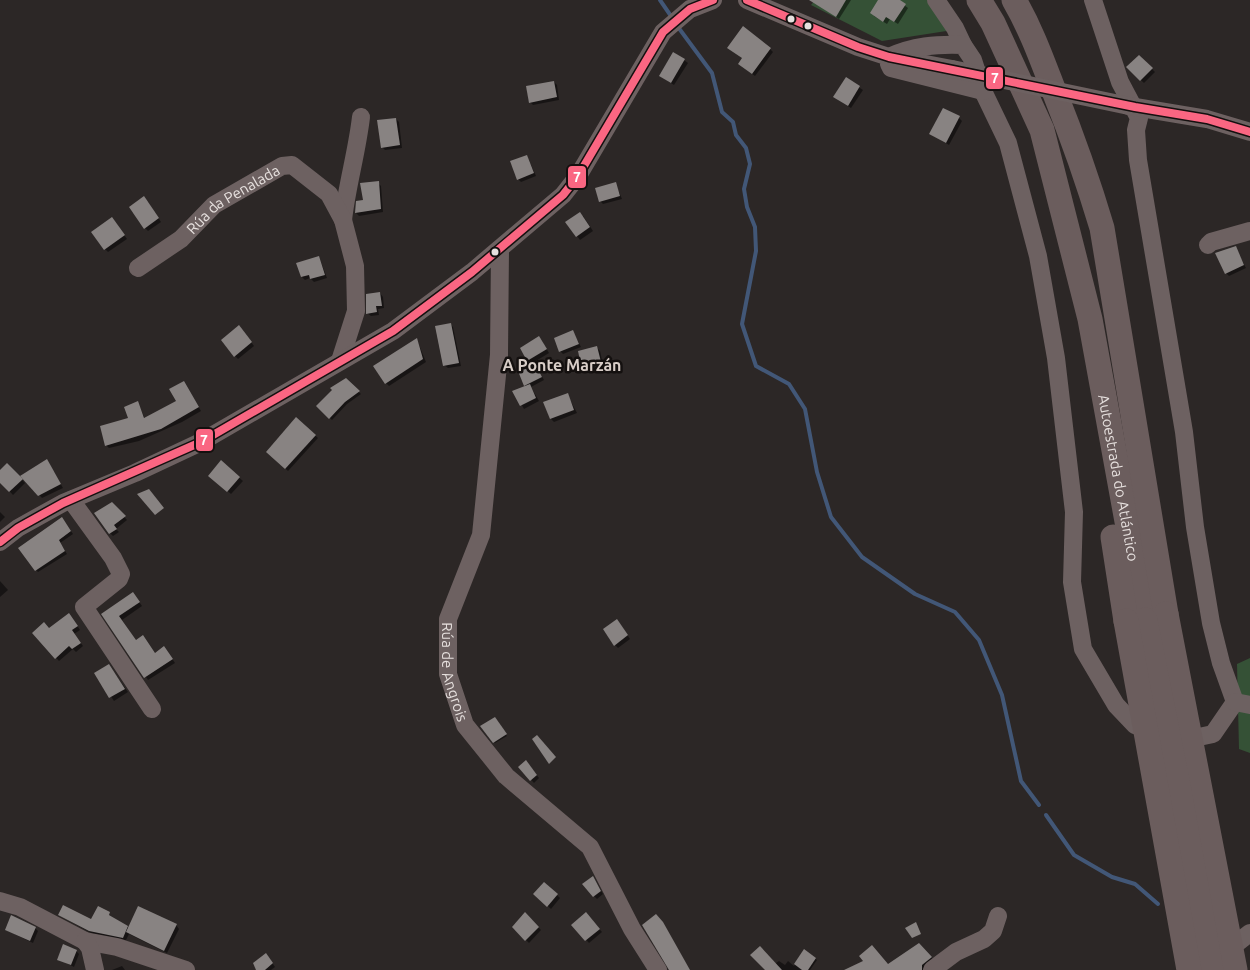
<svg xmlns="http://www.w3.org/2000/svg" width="1250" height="970" font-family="Ubuntu,sans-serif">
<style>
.forest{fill:#355136}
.shadow{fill:#0007}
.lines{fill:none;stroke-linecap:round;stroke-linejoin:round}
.stream{stroke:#425777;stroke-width:4}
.building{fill:#888382}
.minor{stroke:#6d6161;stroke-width:18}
.highway{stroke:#6b5d5d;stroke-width:25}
.minor-bridge{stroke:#6d6161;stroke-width:18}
.highway-bridge{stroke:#6b5d5d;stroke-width:25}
.bus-1-casing{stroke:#14100f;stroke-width:11}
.bus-1{stroke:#fa6682;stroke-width:8}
.bus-dot{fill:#e6e0de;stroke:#14100f;stroke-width:2}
.labels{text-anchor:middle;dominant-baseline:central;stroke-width:5;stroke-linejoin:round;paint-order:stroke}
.street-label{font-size:15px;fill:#e6e0de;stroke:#14100f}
.neighbourhood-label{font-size:16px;font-weight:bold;fill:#d9cec8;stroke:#14100f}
.line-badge{stroke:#14100f;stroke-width:2}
.badge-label{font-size:14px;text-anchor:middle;font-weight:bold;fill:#fff}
</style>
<rect width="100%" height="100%" fill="#2c2726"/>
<g class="forest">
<polygon points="815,0 932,0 953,30 882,41 811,5"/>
<polygon points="1250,658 1250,753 1239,749 1237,664"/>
</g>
<g class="shadow">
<polygon points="823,0 851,0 839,19 823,8"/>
<polygon points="879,0 897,0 908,8 898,24 890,19 887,24 874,16"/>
<polygon points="770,49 773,52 755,76 743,67 743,59"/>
<polygon points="674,53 688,63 674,85 660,76"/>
<polygon points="1139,56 1155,72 1144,83 1128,68"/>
<polygon points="846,79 863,90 851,108 838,100"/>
<polygon points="554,82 557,85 559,100 533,105 530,102"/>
<polygon points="959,118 962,121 949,145 930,133"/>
<polygon points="396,119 399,122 402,148 385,150 382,147"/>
<polygon points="527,156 536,176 521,182 518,179"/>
<polygon points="378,183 381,186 383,212 359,216 356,213"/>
<polygon points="615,183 622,199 603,204 600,201"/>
<polygon points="147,201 161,222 148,231 145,228"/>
<polygon points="583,216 593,231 580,240 567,222"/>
<polygon points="115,222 127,239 108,252 105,249"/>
<polygon points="1235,248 1246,268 1229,276 1226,273"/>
<polygon points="319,257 327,278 314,282 310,278 305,280 302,277"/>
<polygon points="380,293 383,297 384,308 378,309 379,315 371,316 367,313"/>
<polygon points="450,324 453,327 461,366 448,368 444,365"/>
<polygon points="242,330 254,346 238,359 235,356"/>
<polygon points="573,332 581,347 563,354 560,351"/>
<polygon points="417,340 426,362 389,386 386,383"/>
<polygon points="542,341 549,353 531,364 521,349"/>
<polygon points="597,348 600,351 604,369 586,373 583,370 580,352"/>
<polygon points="535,364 544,380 531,387 539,401 524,409 514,391 526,387 520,372"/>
<polygon points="346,380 361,394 347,404 332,420 318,406"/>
<polygon points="184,383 201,411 182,422 139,441 109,448 106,445 130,419 138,403 145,419 178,401"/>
<polygon points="567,394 577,413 554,422 551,419"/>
<polygon points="297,419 318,438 288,471 271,455"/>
<polygon points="47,460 63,488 42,498 27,481 13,495 0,481 0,471 7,464 25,483"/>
<polygon points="221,462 243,481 231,494 213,478"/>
<polygon points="111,503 127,520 116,529 119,532 113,536 110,533"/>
<polygon points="0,512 5,517 0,522"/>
<polygon points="64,521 73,534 60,543 67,554 38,572 36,570"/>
<polygon points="0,581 8,590 0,597"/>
<polygon points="135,596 142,606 122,620 136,641 155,654 167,651 175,663 148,680 103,614"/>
<polygon points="72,618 80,630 74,634 83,646 76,652 73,649 59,661 33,633 49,629"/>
<polygon points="620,624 630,639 618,648 615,645"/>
<polygon points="109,666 128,692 114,701 96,674"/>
<polygon points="494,719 507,736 495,743 482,727"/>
<polygon points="529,765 539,778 534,783 520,767"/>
<polygon points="593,877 603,894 597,899 594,896"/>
<polygon points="544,883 560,898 551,909 535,894"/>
<polygon points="99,908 129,928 176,925 179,929 167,953 129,934 126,940 93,934 59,915 92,921"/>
<polygon points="525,914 541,930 529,943 513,927"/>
<polygon points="589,917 602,932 589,943 573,925"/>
<polygon points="35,928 38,931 33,943 6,930"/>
<polygon points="919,944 934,960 924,970 854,970 888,965"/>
<polygon points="76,951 79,954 74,967 59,959"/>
<polygon points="804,951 817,960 810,970 766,970 779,961 785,965 788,961 794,966"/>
<polygon points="268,957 275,967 271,970 258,970"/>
<polygon points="122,966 125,970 112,970"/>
</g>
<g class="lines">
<g class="stream">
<polyline points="660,0 673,19"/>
<polyline points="678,27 712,73 722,112 733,122 736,135 746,148 750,164 744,189 747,207 755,227 756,251 742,324 756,366 789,384 805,409 817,472 831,517 862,557 915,594 955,612 979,640 1002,695 1021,781 1039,805"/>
<polyline points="1046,815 1074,855 1112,877 1135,884 1158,904"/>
</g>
</g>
<g class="building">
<polygon points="809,0 846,0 836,17"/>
<polygon points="878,0 900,0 906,4 894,22 886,17 883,22 870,13"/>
<polygon points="743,26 771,48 752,74 738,64 742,58 727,48"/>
<polygon points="673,52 685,59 671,83 659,76"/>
<polygon points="1139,55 1153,68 1140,81 1126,67"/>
<polygon points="846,77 860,86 848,106 833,97"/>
<polygon points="554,81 557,97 529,103 526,86"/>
<polygon points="943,108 960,116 946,143 929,134"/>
<polygon points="396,118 400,145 381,148 377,120"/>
<polygon points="527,155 534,173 517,180 510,161"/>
<polygon points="379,181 381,209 355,213 356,201 363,200 360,183"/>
<polygon points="616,182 620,196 599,202 595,188"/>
<polygon points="144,196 159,218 144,229 129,207"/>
<polygon points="580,212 590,227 576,237 565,222"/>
<polygon points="112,217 125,235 104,250 91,232"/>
<polygon points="1236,246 1244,265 1225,274 1215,253"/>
<polygon points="319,256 325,275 310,279 309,275 301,277 296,263"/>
<polygon points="380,292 382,306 376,306 377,312 366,314 366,294"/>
<polygon points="451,323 459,363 443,366 435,326"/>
<polygon points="239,325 252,342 234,357 221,340"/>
<polygon points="573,330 579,344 559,352 554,338"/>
<polygon points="539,336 547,349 527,361 520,348"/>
<polygon points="417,338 423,359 385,384 373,366"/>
<polygon points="597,346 602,366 582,370 578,351"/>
<polygon points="535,363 542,377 524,386 518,371"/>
<polygon points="346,378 360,391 345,402 329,419 316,406 332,390 330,388"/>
<polygon points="184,381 199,407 161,429 105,446 100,426 128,418 124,407 138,401 144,418 176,401 169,389"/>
<polygon points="530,384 536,398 520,406 512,391"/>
<polygon points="568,393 574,410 550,419 543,402"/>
<polygon points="296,417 316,435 285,469 266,452"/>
<polygon points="47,459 61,484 38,496 20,476"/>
<polygon points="221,460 240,477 227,492 208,476"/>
<polygon points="7,463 23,479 9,492 0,483 0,470"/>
<polygon points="149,489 164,508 155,515 137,494"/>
<polygon points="112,502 126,516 114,525 117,529 109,534 94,513"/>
<polygon points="62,517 71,531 59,540 65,551 35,571 18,548"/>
<polygon points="133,592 140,602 119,616 136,640 143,635 155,653 164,646 173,659 144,678 101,614"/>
<polygon points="69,613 78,626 72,630 81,643 72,649 69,646 55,659 32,633 44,622 49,628"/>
<polygon points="617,619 628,635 614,646 603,629"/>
<polygon points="109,664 125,689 109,698 94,673"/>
<polygon points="495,717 507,734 493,743 480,726"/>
<polygon points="537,735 556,757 549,764 532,739"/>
<polygon points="526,760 537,775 530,781 518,767"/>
<polygon points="593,876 601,891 593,897 582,884"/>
<polygon points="544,882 558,894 547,907 533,894"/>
<polygon points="63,905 91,919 98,906 110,912 109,915 128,926 123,938 89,931 58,915"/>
<polygon points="138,906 177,924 164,951 126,932"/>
<polygon points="525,912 539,927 525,941 512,927"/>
<polygon points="586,912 600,929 585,941 571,925"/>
<polygon points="656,914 663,922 690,970 669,970 642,925"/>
<polygon points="11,915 36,927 30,941 5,930"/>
<polygon points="916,922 921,934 912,938 905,928"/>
<polygon points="919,943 932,957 922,965 922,970 844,970 863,961 859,956 872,945 888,964"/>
<polygon points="63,944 77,950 71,965 57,960"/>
<polygon points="760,946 782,970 765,970 750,955"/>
<polygon points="804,949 816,958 808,970 802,970 794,964"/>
<polygon points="266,953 273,963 265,970 256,970 253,963"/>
</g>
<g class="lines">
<g class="minor">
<polyline points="747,0 858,47 889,57 952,69"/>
<polyline points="936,0 955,28 963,45"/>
<polyline points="1093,0 1120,82 1139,118 1136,130 1138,160 1184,432 1195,527 1211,623 1221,663 1235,702 1213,734 1180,741"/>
<path d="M889,57C913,46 936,44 963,45L973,60L983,91L1008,143L1038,256L1056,358L1074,512L1072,582L1083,649L1116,705L1135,725L1151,731"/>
<polyline points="889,64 891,68 983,91"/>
<polyline points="1129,106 1207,119 1250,132"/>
<path d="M343,220C347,185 357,152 361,117"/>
<polyline points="1208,245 1211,242 1250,231"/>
<path id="s1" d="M500,249L499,355L481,535L448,619V674L465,725L506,776L590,847L632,929L658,970"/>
<path id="s2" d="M138,268L181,239L214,205L282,166L292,165L329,194L343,220L355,266L356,311L340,361"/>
<polyline points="71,500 113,558 121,574 119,579 84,607 152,709"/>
<polyline points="0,542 18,528 63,503 135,473 201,442 393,331 472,272 563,195 578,176 663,32 690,9 713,0"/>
<polyline points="1235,702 1250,705"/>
<polyline points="0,901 20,907 85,941 117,947 186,970"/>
<polyline points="85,941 90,948 95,970"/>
<polyline points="1224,953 1250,933"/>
<polyline points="932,970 956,952 984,939 993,931 998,916"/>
</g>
<g class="highway">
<path id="s3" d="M979,0L993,23L1042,130L1090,319L1145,620"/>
<path d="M1014,0C1031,29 1042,60 1054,91C1072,136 1088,181 1102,228L1166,614"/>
<polyline points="1113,537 1126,621"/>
</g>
<polyline class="minor-bridge" points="952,69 1129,106"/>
<g class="highway-bridge">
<polyline points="1166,614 1235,970"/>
<polyline points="1145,620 1178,785 1211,970"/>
<polyline points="1126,621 1189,970"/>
</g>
<g class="bus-1-casing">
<g id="bus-1">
<polyline points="747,0 858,47 889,57 1135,107 1207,119 1250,132"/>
<polyline points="0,542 18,528 63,503 201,442 393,331 472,272 563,195 578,176 663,32 690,9 713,0"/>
</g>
</g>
<use href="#bus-1" class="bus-1"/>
</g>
<g class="bus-dot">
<circle cx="791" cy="19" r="4.5"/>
<circle cx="808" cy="26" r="4.5"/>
<circle cx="495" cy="252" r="4.5"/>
</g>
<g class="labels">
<g class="street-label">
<text stroke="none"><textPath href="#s2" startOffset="118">Rúa da Penalada</textPath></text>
<text stroke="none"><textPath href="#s3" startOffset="501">Autoestrada do Atlántico</textPath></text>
<text stroke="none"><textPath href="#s1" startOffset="431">Rúa de Angrois</textPath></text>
</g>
<g class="neighbourhood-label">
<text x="562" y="365">A Ponte Marzán</text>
</g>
</g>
<g class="line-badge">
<rect x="985" y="66" width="19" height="24" rx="5" fill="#fa6682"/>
<rect x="567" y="165" width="20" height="24" rx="5" fill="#fa6682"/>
<rect x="195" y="428" width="19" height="24" rx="5" fill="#fa6682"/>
</g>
<g class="badge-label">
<text x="995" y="83">7</text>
<text x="577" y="182">7</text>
<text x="204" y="445">7</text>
</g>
</svg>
